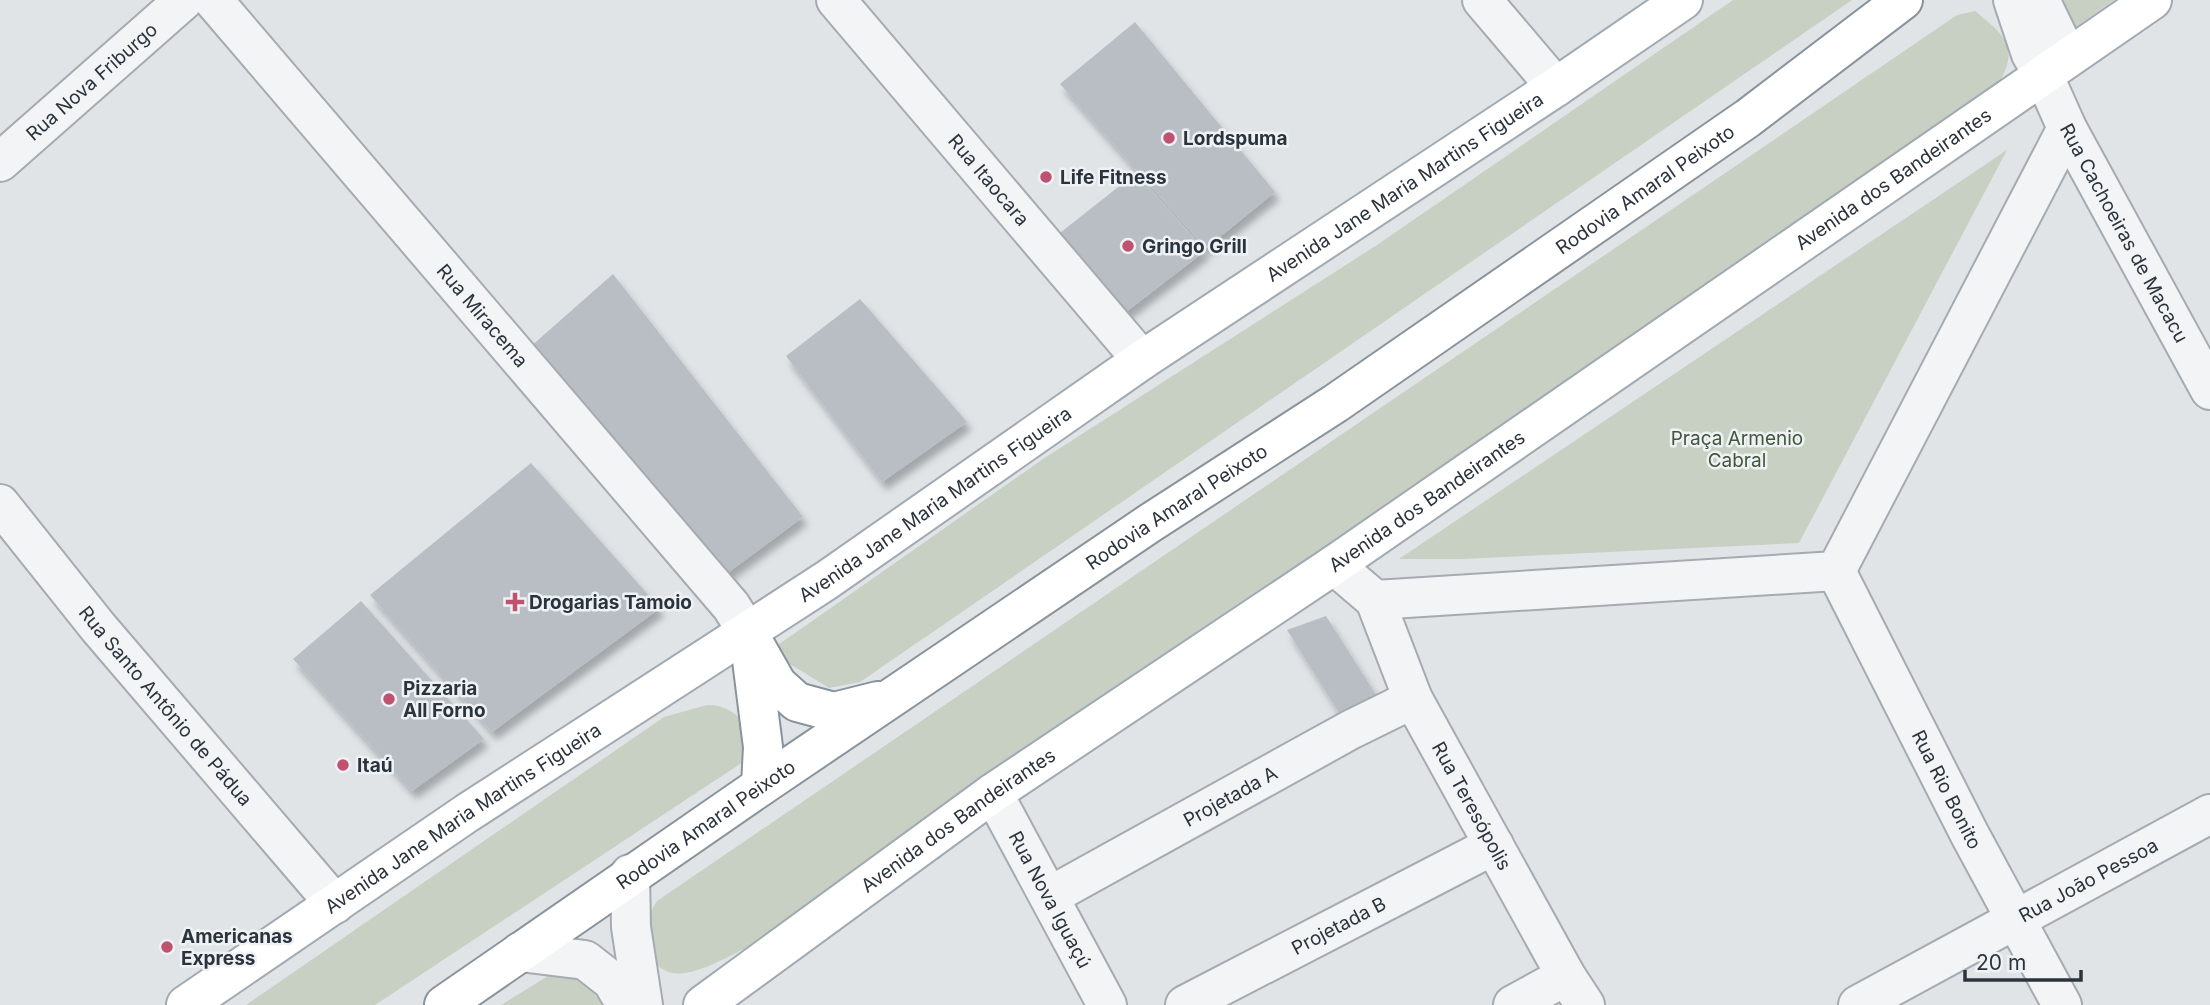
<svg xmlns="http://www.w3.org/2000/svg" width="2210" height="1005" font-family="Inter,sans-serif">
<style>
.green{fill:#c7d0c2}
.building{fill:#b8bec4;filter:url(#shadow)}
.lines{fill:none;stroke-linecap:round;stroke-linejoin:round}
.minor-casing{stroke:#a6abb1;stroke-width:42}
.major-casing{stroke:#a1a9b2;stroke-width:42}
.highway-casing{stroke:#89939c;stroke-width:42}
.minor{stroke:#f2f4f6;stroke-width:38}
.major{stroke:#fff;stroke-width:38}
.highway{stroke:#fff;stroke-width:38}
.poi-dot{fill:#bf536f;stroke:#eff2f5;stroke-width:2.5}
.labels{text-anchor:middle;dominant-baseline:central;stroke-width:5;stroke-linejoin:round;paint-order:stroke}
.street-label{font-size:19px;fill:#2b333d;stroke:#eff2f5}
.poi-label{font-size:19px;font-weight:bold;fill:#2b333d;stroke:#eff2f5;text-anchor:start}
.park-label{font-size:19px;fill:#425739;stroke:#eff2f5}
</style>
<defs>
<filter id="shadow"><feDropShadow dx="4.5" dy="8" stdDeviation="3.5" flood-color="#0004"/></filter>
</defs>
<rect width="100%" height="100%" fill="#e0e4e7"/>
<g class="green">
<polygon points="1733,0 1852,0 860,682 829,688 785,661 778,645 1043,459 1377,245"/>
<polygon points="2059,0 2114,0 2074,28"/>
<path d="M1975,11C2004,35 2020,46 1999,83L752,945C727,956 673,993 654,960C648,950 647,934 644,923L657,901L1957,15Z"/>
<polygon points="2007,150 1799,543 1462,559 1399,559"/>
<path d="M707,705C725,705 735,712 746,725L743,762L375,1005H246L664,717Z"/>
<path d="M548,976C576,976 587,982 603,1005H501Z"/>
</g>
<g class="building">
<polygon points="1135,22 1275,192 1206,248 1060,84"/>
<polygon points="1136,173 1205,251 1118,318 1051,240"/>
<polygon points="613,274 803,517 722,577 529,348"/>
<polygon points="860,299 967,422 882,482 786,356"/>
<polygon points="531,463 660,608 492,732 370,595"/>
<polygon points="361,601 484,739 412,791 293,659"/>
<polygon points="1326,616 1380,701 1350,730 1287,630"/>
</g>
<g class="lines">
<g class="minor-casing">
<g id="minor">
<path id="s1" d="M213,0L731,606L748,633"/>
<path id="s2" d="M836,0L1142,360"/>
<polyline points="1482,0 1556,87"/>
<path id="s3" d="M2013,0L2031,54L2043,74L2067,128L2210,390"/>
<polyline points="2040,0 2058,37 2043,74"/>
<path id="s4" d="M0,162L184,0"/>
<path id="s5" d="M0,504L98,627L335,904"/>
<polyline points="1334,565 1375,600 1836,571 2067,128"/>
<path id="s6" d="M1836,571L1970,835L2062,1005"/>
<path id="s7" d="M1375,600L1413,699L1566,976L1585,1005"/>
<path id="s8" d="M993,793L1107,1005"/>
<polyline points="630,874 631,927 643,1005"/>
<path id="s9" d="M1050,896L1350,730L1413,699"/>
<polyline points="520,952 585,960 612,981 626,1005"/>
<path id="s10" d="M1185,1005L1494,845"/>
<polyline points="1513,1005 1566,976"/>
<path id="s11" d="M1858,1005L2210,814"/>
</g>
</g>
<g class="major-casing">
<g id="major">
<path id="s12" d="M186,1005L467,813L827,580L1142,360L1556,87L1683,0"/>
<path id="s13" d="M703,1005L993,793L1334,565L2152,0"/>
</g>
</g>
<g class="highway-casing">
<g id="highway">
<polyline points="748,633 777,684 797,702 834,712 878,701"/>
<polyline points="751,652 763,747 761,786"/>
<path id="s14" d="M444,1005L761,786L1150,523L1336,403L1748,118L1903,0"/>
</g>
</g>
<use href="#minor" class="minor"/>
<use href="#major" class="major"/>
<use href="#highway" class="highway"/>
</g>
<g class="poi-dot">
<circle cx="1169" cy="138" r="7"/>
<circle cx="1046" cy="177" r="7"/>
<circle cx="1128" cy="246" r="7"/>
<path d="M511.5 591.5h7v7h7v7h-7v7h-7v-7h-7v-7h7z"/>
<circle cx="389" cy="699" r="7"/>
<circle cx="343" cy="765" r="7"/>
<circle cx="167" cy="947" r="7"/>
</g>
<g class="labels">
<g class="street-label">
<text stroke="none"><textPath href="#s4" startOffset="122">Rua Nova Friburgo</textPath></text>
<text stroke="none"><textPath href="#s2" startOffset="236">Rua Itaocara</textPath></text>
<text stroke="none"><textPath href="#s13" startOffset="1449">Avenida dos Bandeirantes</textPath></text>
<text stroke="none"><textPath href="#s12" startOffset="1468">Avenida Jane Maria Martins Figueira</textPath></text>
<text stroke="none"><textPath href="#s14" startOffset="1452">Rodovia Amaral Peixoto</textPath></text>
<text stroke="none"><textPath href="#s3" startOffset="259">Rua Cachoeiras de Macacu</textPath></text>
<text stroke="none"><textPath href="#s1" startOffset="415">Rua Miracema</textPath></text>
<text stroke="none"><textPath href="#s13" startOffset="882">Avenida dos Bandeirantes</textPath></text>
<text stroke="none"><textPath href="#s12" startOffset="901">Avenida Jane Maria Martins Figueira</textPath></text>
<text stroke="none"><textPath href="#s14" startOffset="886">Rodovia Amaral Peixoto</textPath></text>
<text stroke="none"><textPath href="#s5" startOffset="261">Rua Santo Antônio de Pádua</textPath></text>
<text stroke="none"><textPath href="#s6" startOffset="245">Rua Rio Bonito</textPath></text>
<text stroke="none"><textPath href="#s9" startOffset="206">Projetada A</textPath></text>
<text stroke="none"><textPath href="#s7" startOffset="228">Rua Teresópolis</textPath></text>
<text stroke="none"><textPath href="#s12" startOffset="334">Avenida Jane Maria Martins Figueira</textPath></text>
<text stroke="none"><textPath href="#s13" startOffset="315">Avenida dos Bandeirantes</textPath></text>
<text stroke="none"><textPath href="#s14" startOffset="318">Rodovia Amaral Peixoto</textPath></text>
<text stroke="none"><textPath href="#s11" startOffset="262">Rua João Pessoa</textPath></text>
<text stroke="none"><textPath href="#s8" startOffset="121">Rua Nova Iguaçú</textPath></text>
<text stroke="none"><textPath href="#s10" startOffset="173">Projetada B</textPath></text>
</g>
<g class="poi-label">
<text x="1183" y="138">Lordspuma</text>
<text x="1060" y="177">Life Fitness</text>
<text x="1142" y="246">Gringo Grill</text>
<text x="529" y="602">Drogarias Tamoio</text>
<text x="403" y="688">Pizzaria<tspan x="403" dy="22">All Forno</tspan></text>
<text x="357" y="765">Itaú</text>
<text x="181" y="936">Americanas<tspan x="181" dy="22">Express</tspan></text>
</g>
<g class="park-label">
<text x="1737" y="438">Praça Armenio<tspan x="1737" dy="22">Cabral</tspan></text>
</g>
</g>
<path d="M1965 970v10h116v-10" fill="none" stroke="#2b333d" stroke-width="3.5"/>
<text x="1976" y="970" font-size="21" fill="#2b333d" stroke="#eff2f5" stroke-width="5" paint-order="stroke">20 m</text>
</svg>
